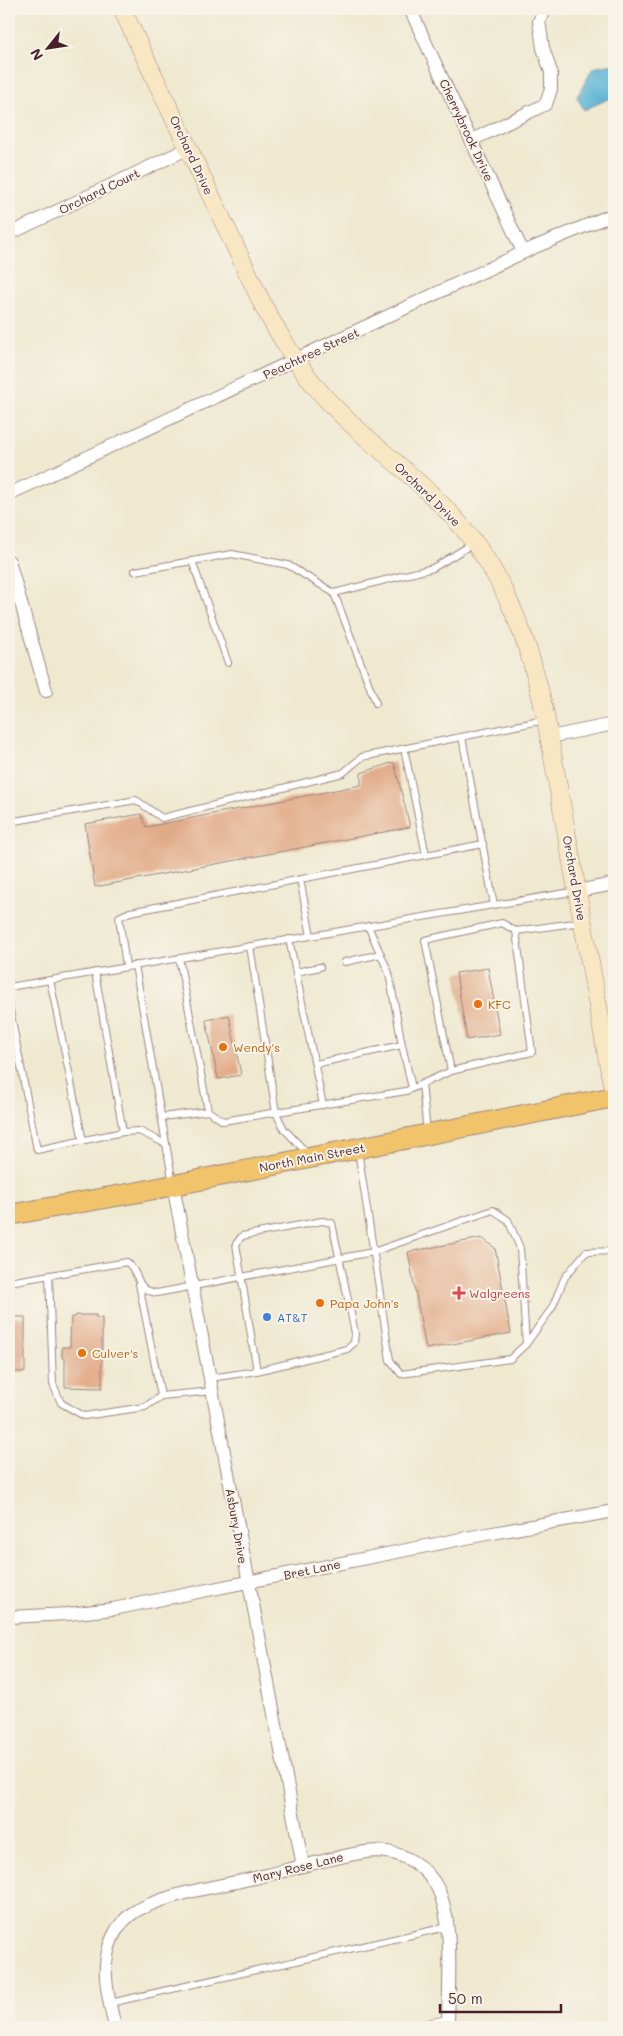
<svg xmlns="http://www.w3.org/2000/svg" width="623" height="2036" font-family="Mali,sans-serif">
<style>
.water{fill:#58b3d5;stroke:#516980}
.building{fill:#e2ab88}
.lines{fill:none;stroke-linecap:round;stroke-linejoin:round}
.lane-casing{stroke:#9c847e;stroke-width:8}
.street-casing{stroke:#9c847e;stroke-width:14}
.secondary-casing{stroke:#9c847e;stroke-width:19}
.primary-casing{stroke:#9c847e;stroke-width:22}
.lane{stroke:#fff;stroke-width:6}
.street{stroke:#fff;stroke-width:12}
.secondary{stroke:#f9e7c3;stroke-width:18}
.primary{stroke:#f1c36a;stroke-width:20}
.food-dot{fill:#e8710a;stroke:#f7f3e8;stroke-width:2}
.health-dot{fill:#e0444e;stroke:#f7f3e8;stroke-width:2}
.shop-dot{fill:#3f7fe0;stroke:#f7f3e8;stroke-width:2}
.labels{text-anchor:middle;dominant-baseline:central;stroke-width:4;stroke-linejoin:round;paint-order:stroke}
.street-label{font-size:12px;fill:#4a1f2b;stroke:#f7f3e8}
.food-label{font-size:12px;fill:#c56008;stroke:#f7f3e8;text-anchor:start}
.health-label{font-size:12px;fill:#be3a42;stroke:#f7f3e8;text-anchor:start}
.shop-label{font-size:12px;fill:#366cbe;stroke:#f7f3e8;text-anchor:start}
</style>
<rect width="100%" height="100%" fill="#f7f3e8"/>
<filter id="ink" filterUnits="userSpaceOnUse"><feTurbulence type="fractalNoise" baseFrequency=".02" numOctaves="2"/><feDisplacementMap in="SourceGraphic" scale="10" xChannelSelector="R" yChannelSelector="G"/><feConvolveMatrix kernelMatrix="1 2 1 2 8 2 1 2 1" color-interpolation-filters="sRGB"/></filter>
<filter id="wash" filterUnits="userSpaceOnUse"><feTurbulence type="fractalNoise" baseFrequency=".0096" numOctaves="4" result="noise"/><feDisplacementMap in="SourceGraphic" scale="20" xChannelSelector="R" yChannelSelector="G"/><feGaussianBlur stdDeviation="1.12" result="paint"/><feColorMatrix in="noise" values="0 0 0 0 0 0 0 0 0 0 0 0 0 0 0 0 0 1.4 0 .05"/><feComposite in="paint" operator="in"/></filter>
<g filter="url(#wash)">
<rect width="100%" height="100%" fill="#efe9d0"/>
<polygon class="water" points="614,64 614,96 584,110 577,97 593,68"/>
<g id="blocks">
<g class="building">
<polygon points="394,762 410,827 95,887 85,824 141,814 146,827 361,785 361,773"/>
<polygon points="488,968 500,1034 467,1040 456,973"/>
<polygon points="229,1015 241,1075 218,1079 206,1020"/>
<polygon points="482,1238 495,1248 511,1333 426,1349 408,1252"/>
<polygon points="76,1315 96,1315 96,1318 102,1318 102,1388 65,1387 65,1358 62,1358 62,1347 70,1347 71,1317 76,1317"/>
<rect x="9" y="1317" width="16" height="55"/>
</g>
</g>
</g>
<g filter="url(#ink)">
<use href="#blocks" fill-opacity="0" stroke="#9c847e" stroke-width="1"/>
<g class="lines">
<g class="lane-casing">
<g id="lane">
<polyline points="192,561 228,663"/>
<polyline points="135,571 232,554 288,565 334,593 433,568 474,543"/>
<polyline points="334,593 376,703"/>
<polyline points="462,737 494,905"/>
<polyline points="404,748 426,855"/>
<polyline points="9,822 136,800 162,818 343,773 362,757 545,720"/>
<polyline points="300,879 311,936"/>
<polyline points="368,926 389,973 402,1045 412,1088"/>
<polyline points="289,939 323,1105"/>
<polyline points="250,946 276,1113 284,1129 308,1154"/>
<polyline points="179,958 208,1111 223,1121 406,1091 451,1071 532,1052 516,931"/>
<polyline points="345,962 381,954"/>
<polyline points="135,965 173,1184"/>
<polyline points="126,966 119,917 130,912 483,844"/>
<polyline points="296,972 320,967"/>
<polyline points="50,980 83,1141"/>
<polyline points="9,987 577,891"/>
<polyline points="9,1005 37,1150 123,1132 95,972"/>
<polyline points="315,1064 402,1045"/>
<polyline points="451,1071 425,940 502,923 516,931 582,922"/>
<polyline points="422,1084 427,1132"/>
<polyline points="162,1117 208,1111"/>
<polyline points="123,1132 139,1131 166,1144"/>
<polyline points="358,1150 390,1360 401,1374 510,1359 526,1344 552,1308 565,1277 586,1252 614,1251"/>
<polyline points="49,1275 53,1384 61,1403 84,1416 145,1407 161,1396"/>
<path d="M9,1282L127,1262C142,1275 134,1290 157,1293L373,1252L493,1210L508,1220L520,1248L526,1344"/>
<polyline points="139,1284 161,1396 213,1391"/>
<polyline points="210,1378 257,1371 347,1349 354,1343 355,1333 332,1223 322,1221 242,1236 236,1244 257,1371"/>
<polyline points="9,1419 9,1425"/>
<polyline points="110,2003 447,1927"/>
</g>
</g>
<g class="street-casing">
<g id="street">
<polyline points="410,9 523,252"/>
<polyline points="472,140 546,104 551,89 551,72 543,48 539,21 546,9"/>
<polyline points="9,234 189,148"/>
<polyline points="9,494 535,247 614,214"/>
<polyline points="9,561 46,691"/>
<polyline points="550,737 614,724"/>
<polyline points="577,891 614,884"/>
<polyline points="173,1185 303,1866"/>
<polyline points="9,1617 68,1614 113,1609 476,1536 614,1511"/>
<path d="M115,2027C107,1993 97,1956 120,1925C126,1918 135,1910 144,1907C177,1892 215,1887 250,1879C276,1873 302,1866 327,1860C347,1856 367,1849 387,1852C406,1855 423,1866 434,1882C456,1915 448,1988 448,2027"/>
<polyline points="423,2027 448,2022"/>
</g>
</g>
<g class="secondary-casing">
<path id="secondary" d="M122,9L264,307C283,342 303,375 331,404C370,445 418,477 456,520C505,574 530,644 545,714L614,1095"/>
</g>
<g class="primary-casing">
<polyline id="primary" points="9,1215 139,1192 614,1097"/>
</g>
<use href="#lane" class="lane"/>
<use href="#street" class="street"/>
<use href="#secondary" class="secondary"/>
<use href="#primary" class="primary"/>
</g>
</g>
<g class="food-dot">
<circle cx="478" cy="1004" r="5"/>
<circle cx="223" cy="1047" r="5"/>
<circle cx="320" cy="1303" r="5"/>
<circle cx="82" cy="1353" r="5"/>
</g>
<path class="health-dot" d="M456.5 1285.5h5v5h5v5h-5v5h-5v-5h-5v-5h5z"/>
<circle class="shop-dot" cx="267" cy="1317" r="5"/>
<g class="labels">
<g class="street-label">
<text transform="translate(467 130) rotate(65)">Cherrybrook Drive</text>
<text transform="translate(192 155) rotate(65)">Orchard Drive</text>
<text transform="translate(99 191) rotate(-26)">Orchard Court</text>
<text transform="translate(311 353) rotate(-25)">Peachtree Street</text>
<text transform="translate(428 494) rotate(44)">Orchard Drive</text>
<text transform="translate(575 878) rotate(80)">Orchard Drive</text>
<text transform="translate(312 1157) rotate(-11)">North Main Street</text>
<text transform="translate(237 1526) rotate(80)">Asbury Drive</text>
<text transform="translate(312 1569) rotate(-12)">Bret Lane</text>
<text transform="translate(298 1867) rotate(-14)">Mary Rose Lane</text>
</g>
<g class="food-label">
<text x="488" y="1004">KFC</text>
<text x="233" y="1047">Wendy's</text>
<text x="330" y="1303">Papa John's</text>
<text x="92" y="1353">Culver's</text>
</g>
<g class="health-label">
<text x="469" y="1293">Walgreens</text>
</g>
<g class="shop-label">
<text x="277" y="1317">AT&amp;T</text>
</g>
</g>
<rect width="623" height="2036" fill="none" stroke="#f7f3e8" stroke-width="30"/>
<g transform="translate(48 48) rotate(240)" stroke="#f7f3e8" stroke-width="4" paint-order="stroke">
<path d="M0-4L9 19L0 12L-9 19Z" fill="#4a1f2b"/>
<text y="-8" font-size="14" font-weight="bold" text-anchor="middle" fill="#4a1f2b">N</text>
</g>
<path d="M440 2004v8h121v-8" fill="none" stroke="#4a1f2b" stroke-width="2.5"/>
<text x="448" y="2004" font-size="15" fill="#4a1f2b" stroke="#f7f3e8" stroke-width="4" paint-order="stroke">50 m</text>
</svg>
